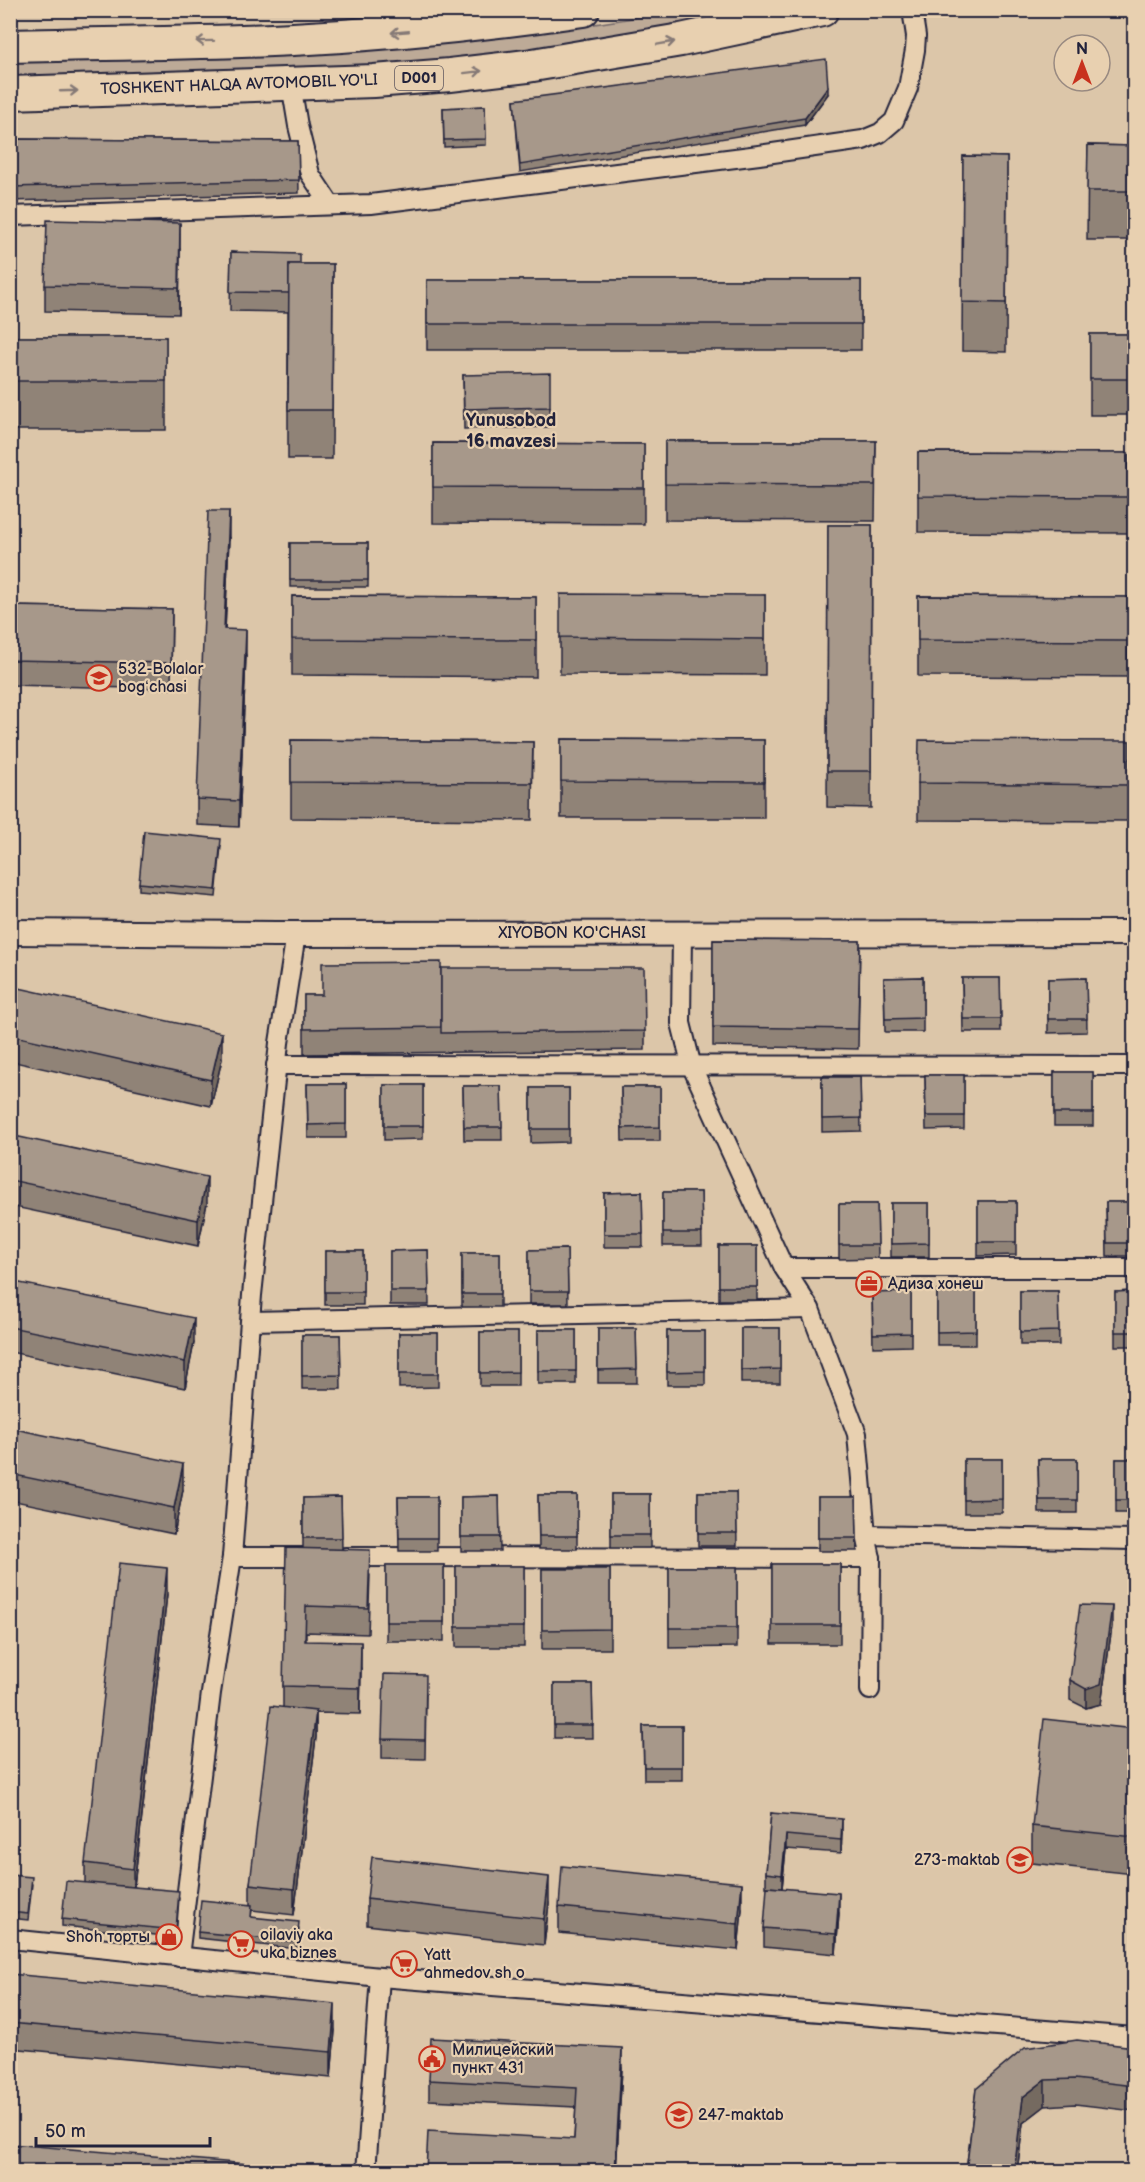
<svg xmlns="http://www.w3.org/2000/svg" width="1145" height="2182" font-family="'Balsamiq Sans',sans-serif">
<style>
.green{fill:#bdaa97;stroke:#706669;stroke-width:1.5}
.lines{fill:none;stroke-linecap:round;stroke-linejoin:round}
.minor-casing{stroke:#22223b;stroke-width:22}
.tertiary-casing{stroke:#22223b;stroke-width:28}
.trunk-casing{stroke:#22223b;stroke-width:36}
.minor{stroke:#e8d0b0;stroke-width:18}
.tertiary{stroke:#e8d0b0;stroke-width:24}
.trunk{stroke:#e8d0b0;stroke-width:32}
.wall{fill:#908377;stroke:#22223b;stroke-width:1.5}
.shaded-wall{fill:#756a61;stroke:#22223b;stroke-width:1.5}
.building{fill:#a7988a;stroke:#22223b;stroke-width:1.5}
.oneway{stroke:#857976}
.labels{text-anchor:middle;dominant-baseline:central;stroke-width:4.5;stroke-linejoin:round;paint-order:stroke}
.shield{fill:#e8d0b0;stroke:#5d565e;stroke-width:1.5}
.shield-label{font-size:15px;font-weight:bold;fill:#22223b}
.street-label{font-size:16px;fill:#22223b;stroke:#e8d0b0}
.poi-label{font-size:16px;fill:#22223b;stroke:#e8d0b0;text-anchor:start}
.neighbourhood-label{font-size:18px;font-weight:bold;fill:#22223b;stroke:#e8d0b0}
</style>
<rect width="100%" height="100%" fill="#dcc6a9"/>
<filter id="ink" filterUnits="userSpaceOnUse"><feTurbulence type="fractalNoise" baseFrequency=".0167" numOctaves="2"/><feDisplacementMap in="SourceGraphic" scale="12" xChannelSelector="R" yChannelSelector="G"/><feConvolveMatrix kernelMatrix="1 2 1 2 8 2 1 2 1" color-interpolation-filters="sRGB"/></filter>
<g filter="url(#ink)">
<path class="green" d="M673,11H763L603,40L459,60L386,66L11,79L10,61C135,58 260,58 384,49C481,42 577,28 673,11Z"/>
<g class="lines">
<g class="minor-casing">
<g id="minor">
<polyline points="291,84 298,126 310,174 330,204"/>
<polyline points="10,216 371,204 759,155 863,140 880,133 894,121 908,88 915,50 916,36 912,10"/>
<polyline points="682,933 681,1023 692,1067 784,1268 810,1309 857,1434 866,1535 871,1558 870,1690"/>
<polyline points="276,1065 1134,1066"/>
<polyline points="784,1268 1134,1268"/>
<polyline points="251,1321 810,1309"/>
<polyline points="866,1535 1134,1540"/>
<polyline points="232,1557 309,1557"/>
<polyline points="345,1557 871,1558"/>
<polyline points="10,1939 380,1977 1134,2037"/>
<polyline points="179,1957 211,1693 232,1557 252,1295 279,1043 296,934"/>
<polyline points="366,2172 380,1977"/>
</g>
</g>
<g class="tertiary-casing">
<polyline id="tertiary" points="10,932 276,934 1134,933"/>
</g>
<g class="trunk-casing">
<g id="trunk">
<path d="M10,46C105,43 199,44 293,39C390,34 487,24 583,10"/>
<polyline points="10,93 374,81 450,75 527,66 681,40 822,10"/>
</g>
</g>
<use href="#minor" class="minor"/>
<use href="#tertiary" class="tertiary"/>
<use href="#trunk" class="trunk"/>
</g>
<g class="wall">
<polygon points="828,94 805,125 520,172 514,100"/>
<polygon points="485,106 486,145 444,147 443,108"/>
<polygon points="10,139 298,141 299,193 10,201"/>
<polygon points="1088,145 1134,146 1134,240 1087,240"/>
<polygon points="963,156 1007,157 1006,352 962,351"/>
<polygon points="180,249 179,314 45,311 45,285"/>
<polygon points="231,252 300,264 333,264 332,459 288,459 288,312 230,311"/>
<rect x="427" y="280" width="434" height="70"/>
<rect x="1090" y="334" width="44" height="81"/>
<rect x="10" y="337" width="156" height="93"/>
<polygon points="463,375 550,407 550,427 464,429"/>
<polygon points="665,441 876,441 875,521 665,520"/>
<polygon points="433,443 644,444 644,524 433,523"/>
<polygon points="918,452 1128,453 1128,533 918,532"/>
<polygon points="828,525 872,525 871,808 827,807"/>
<polygon points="229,537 225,629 246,655 239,827 197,825 197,799"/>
<rect x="290" y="543" width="78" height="44"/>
<polygon points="765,595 765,675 560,674 560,637"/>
<polygon points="292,596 536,597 536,677 292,675"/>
<polygon points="918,596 1128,597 1128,677 918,676"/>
<polygon points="10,606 172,609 171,689 10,685"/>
<polygon points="561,739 764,740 764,818 561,818"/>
<polygon points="291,740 533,742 532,820 291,818"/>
<polygon points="1129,741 1129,821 918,820 918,783"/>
<polygon points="221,846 216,897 139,890 139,883"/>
<polygon points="713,940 860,941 858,1049 713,1046"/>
<polygon points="441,968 645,1031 645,1050 304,1054 304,995 322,995"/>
<polygon points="923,977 923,1032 885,1032 884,978"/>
<polygon points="962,978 1000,978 1001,1032 963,1032"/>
<polygon points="1086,978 1087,1032 1048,1033 1048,979"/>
<polygon points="10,986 222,1059 211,1106 10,1061"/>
<rect x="1054" y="1072" width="39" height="54"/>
<polygon points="925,1075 964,1075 964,1129 926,1130"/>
<polygon points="822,1077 860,1077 861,1131 822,1132"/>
<polygon points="307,1084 346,1084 346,1138 308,1138"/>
<polygon points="384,1085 423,1085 423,1139 384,1140"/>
<polygon points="463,1086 501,1086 502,1140 464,1140"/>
<polygon points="621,1087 660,1087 660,1141 622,1141"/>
<polygon points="531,1088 569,1088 569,1142 531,1143"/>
<polygon points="10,1135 207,1203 198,1246 10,1206"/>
<polygon points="642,1192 643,1247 604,1247 604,1193"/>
<polygon points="663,1192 701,1192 702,1246 663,1246"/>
<polygon points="978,1201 1016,1201 1016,1255 978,1256"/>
<polygon points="1106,1202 1134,1202 1134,1256 1107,1256"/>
<rect x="891" y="1203" width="38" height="54"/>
<polygon points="839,1204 877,1204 878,1258 839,1259"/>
<rect x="719" y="1246" width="38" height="54"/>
<polygon points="567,1249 568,1304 529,1304 529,1250"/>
<polygon points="428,1250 429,1305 390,1305 390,1251"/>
<rect x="325" y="1251" width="38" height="54"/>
<rect x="462" y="1253" width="38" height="54"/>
<polygon points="10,1281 194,1343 185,1388 10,1352"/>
<rect x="937" y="1291" width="39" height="54"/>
<polygon points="1020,1291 1058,1291 1059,1345 1020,1345"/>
<polygon points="1134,1291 1134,1346 1115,1346 1115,1292"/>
<polygon points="911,1292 911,1346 873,1347 872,1293"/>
<polygon points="598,1328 636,1328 637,1383 598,1383"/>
<rect x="741" y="1328" width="39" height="55"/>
<rect x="538" y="1330" width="38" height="54"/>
<rect x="667" y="1331" width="38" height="54"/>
<rect x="480" y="1332" width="38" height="54"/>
<polygon points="399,1333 438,1333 438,1387 399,1388"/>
<polygon points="302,1335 340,1335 341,1389 302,1389"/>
<polygon points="10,1428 183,1490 174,1534 10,1500"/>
<rect x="964" y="1459" width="38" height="54"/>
<polygon points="1038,1459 1077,1459 1077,1513 1039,1513"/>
<rect x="1116" y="1459" width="18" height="54"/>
<polygon points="698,1492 736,1492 737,1546 698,1546"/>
<rect x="611" y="1494" width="39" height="54"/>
<polygon points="538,1495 577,1495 577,1549 539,1549"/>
<polygon points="499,1496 500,1551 461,1551 461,1497"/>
<polygon points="341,1497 342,1549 370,1575 368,1634 306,1632 306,1641 361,1668 360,1714 316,1713 316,1737 294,1915 252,1910 251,1917 299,1929 297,1949 198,1938 198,1932 250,1905 250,1884 283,1707 283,1686 303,1548 303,1498"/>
<polygon points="398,1497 437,1497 437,1551 399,1551"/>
<polygon points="818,1497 856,1497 857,1551 818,1551"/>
<rect x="772" y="1564" width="68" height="80"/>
<rect x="386" y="1565" width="58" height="76"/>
<rect x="456" y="1566" width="68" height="81"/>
<polygon points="669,1567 737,1567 737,1647 669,1648"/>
<rect x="542" y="1569" width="68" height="80"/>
<polygon points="167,1594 134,1887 179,1898 176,1937 62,1926 62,1919 85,1882 85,1863"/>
<polygon points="1112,1626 1101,1704 1086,1708 1070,1700 1070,1680"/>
<polygon points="554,1684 592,1684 593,1738 554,1738"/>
<polygon points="426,1694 425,1759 382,1758 382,1739"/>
<polygon points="643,1726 682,1726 682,1780 644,1780"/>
<polygon points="1134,1729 1134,1874 1032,1863 1032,1826"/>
<polygon points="771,1813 842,1832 841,1853 786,1849 782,1888 766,1887 766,1873"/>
<polygon points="10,1875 32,1884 28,1920 10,1918"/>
<polygon points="367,1899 549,1903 544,1945 367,1925"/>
<polygon points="559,1907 742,1909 738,1950 559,1933"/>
<polygon points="839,1913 836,1954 764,1947 764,1928"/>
<polygon points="10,1974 335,2030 331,2078 10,2048"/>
<polygon points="1134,2047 1134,2111 1075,2104 1045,2106 1023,2123 1017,2172 966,2172 976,2089"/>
<polygon points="622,2068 616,2172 426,2172 574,2139 576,2107 429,2100 429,2080"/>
</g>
<g class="shaded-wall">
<polygon points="828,87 828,94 805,125 805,118"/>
<polygon points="180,223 180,249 179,314 179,288"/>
<polygon points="229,511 229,537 224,655 224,629"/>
<polygon points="246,630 246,655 239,827 239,801"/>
<polygon points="222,1033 222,1059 211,1106 211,1080"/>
<polygon points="207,1177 207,1203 198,1246 198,1220"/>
<polygon points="194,1318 194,1343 185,1388 185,1362"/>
<polygon points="183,1464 183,1490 174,1534 174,1508"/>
<polygon points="167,1568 167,1594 133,1894 133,1869"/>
<polygon points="1112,1606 1112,1626 1101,1704 1086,1708 1086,1689"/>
<polygon points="361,1642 361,1668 360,1714 360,1688"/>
<polygon points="14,1652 14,1678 10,1724 10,1698"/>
<polygon points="316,1711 316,1737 294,1915 294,1889"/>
<polygon points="842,1819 842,1832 841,1853 841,1840"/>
<polygon points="786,1835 786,1849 782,1888 782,1875"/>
<polygon points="549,1877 549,1903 544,1945 544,1919"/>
<polygon points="742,1883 742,1909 738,1950 738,1924"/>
<polygon points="839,1893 839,1913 836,1954 836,1934"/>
<polygon points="335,2004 335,2030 331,2078 331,2052"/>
<polygon points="622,2048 622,2068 616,2172 615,2172"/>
<polygon points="1045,2080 1045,2106 1023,2123 1017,2172 1014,2172 1023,2097"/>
</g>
<g class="building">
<polygon points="826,59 828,87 805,118 520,165 514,100"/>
<polygon points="485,106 486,139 444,140 443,108"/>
<polygon points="10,139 298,141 299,180 10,187"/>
<polygon points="1088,145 1134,146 1134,191 1087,191"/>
<polygon points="963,156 1007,157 1006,303 962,302"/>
<polygon points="47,220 180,223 179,288 45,285"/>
<polygon points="231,252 300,254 300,264 289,264 289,293 230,292"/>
<polygon points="289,264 333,264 332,410 288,410"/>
<rect x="427" y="280" width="434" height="44"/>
<rect x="1090" y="334" width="44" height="45"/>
<rect x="10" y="337" width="156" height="44"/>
<polygon points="550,373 550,407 464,409 463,375"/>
<polygon points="665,441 876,441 875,485 665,484"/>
<polygon points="433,443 644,444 644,488 433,487"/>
<polygon points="918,452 1128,453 1128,497 918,496"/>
<polygon points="208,511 229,511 224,629 246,630 239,801 197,799"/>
<polygon points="828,525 872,525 871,771 827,771"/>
<rect x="290" y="543" width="78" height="37"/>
<polygon points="560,594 765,595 765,639 560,637"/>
<polygon points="292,596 536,597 536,640 292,639"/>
<polygon points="918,596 1128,597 1128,641 918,640"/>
<polygon points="10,606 172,609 171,663 10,660"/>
<polygon points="561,739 764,740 764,782 561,781"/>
<polygon points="291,740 533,742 532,783 291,782"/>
<polygon points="919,740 1129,741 1129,785 918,783"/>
<polygon points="144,831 221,839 216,890 139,883"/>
<polygon points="713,940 860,941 858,1029 713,1027"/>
<polygon points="441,962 441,1027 304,1029 304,995 322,995 322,963"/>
<polygon points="441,968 644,968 645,1031 441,1033"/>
<polygon points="923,977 923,1018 885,1019 884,978"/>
<polygon points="962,978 1000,978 1001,1019 963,1019"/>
<polygon points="1086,978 1087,1019 1048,1019 1048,979"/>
<polygon points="10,986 222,1033 211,1080 10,1035"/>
<rect x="1054" y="1072" width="39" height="41"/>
<polygon points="925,1075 964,1075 964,1116 926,1116"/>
<polygon points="822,1077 860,1077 861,1118 822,1119"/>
<polygon points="307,1084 346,1084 346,1124 308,1125"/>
<rect x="384" y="1085" width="39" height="41"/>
<polygon points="463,1086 501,1086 502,1127 464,1127"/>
<polygon points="621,1087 660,1087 660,1127 622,1128"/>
<rect x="531" y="1088" width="38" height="41"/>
<polygon points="10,1135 207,1177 198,1220 10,1180"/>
<polygon points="642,1192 643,1234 604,1234 604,1193"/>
<polygon points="663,1192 701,1192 702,1233 663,1233"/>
<rect x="978" y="1201" width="38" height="41"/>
<polygon points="1106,1202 1134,1202 1134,1243 1107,1243"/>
<polygon points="891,1203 929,1203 929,1243 891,1244"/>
<polygon points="839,1204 877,1204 878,1245 839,1245"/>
<rect x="719" y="1246" width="38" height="41"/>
<polygon points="567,1249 568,1291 529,1291 529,1250"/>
<polygon points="428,1250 429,1291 390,1291 390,1251"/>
<rect x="325" y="1251" width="38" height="41"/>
<rect x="462" y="1253" width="38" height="41"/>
<polygon points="10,1281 194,1318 185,1362 10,1327"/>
<polygon points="937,1291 976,1291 976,1331 937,1332"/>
<polygon points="1020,1291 1058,1291 1059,1331 1020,1332"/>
<polygon points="1134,1291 1134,1332 1115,1332 1115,1292"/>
<polygon points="911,1292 911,1333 873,1334 872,1293"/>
<polygon points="598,1328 636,1328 637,1369 598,1370"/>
<polygon points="741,1328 780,1328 780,1369 741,1370"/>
<rect x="538" y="1330" width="38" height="41"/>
<polygon points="667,1331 705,1331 705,1371 667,1372"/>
<polygon points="480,1332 518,1332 518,1372 480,1373"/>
<rect x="399" y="1333" width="39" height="41"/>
<polygon points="302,1335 340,1335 341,1375 302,1376"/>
<polygon points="10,1428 183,1464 174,1508 10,1474"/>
<polygon points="964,1459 1002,1459 1002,1499 964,1500"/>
<polygon points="1038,1459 1077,1459 1077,1500 1039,1500"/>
<rect x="1116" y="1459" width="18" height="41"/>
<polygon points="698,1492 736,1492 737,1533 698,1533"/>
<rect x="611" y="1494" width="39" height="41"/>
<polygon points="538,1495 577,1495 577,1536 539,1536"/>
<polygon points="499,1496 500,1537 461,1537 461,1497"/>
<polygon points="341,1497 342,1538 303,1538 303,1498"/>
<polygon points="398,1497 437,1497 437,1538 399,1538"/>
<polygon points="818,1497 856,1497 857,1538 818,1538"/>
<polygon points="286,1548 370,1550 368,1608 306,1606 305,1641 361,1642 360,1688 283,1686"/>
<polygon points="119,1563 167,1568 133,1869 85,1863"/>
<rect x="772" y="1564" width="68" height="61"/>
<rect x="386" y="1565" width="58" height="57"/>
<rect x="456" y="1566" width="68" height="61"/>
<rect x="669" y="1567" width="68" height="61"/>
<polygon points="542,1569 610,1569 610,1629 542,1630"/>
<polygon points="1080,1605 1112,1606 1101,1684 1086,1689 1070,1680"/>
<polygon points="10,1652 14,1652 10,1698"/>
<polygon points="384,1674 426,1675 425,1740 382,1739"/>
<polygon points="554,1684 592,1684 593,1725 554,1725"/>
<polygon points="271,1706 316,1711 294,1889 250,1884"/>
<polygon points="1044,1719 1134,1729 1134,1837 1032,1826"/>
<polygon points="643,1726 682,1726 682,1767 644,1767"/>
<polygon points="771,1813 842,1819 841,1840 786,1835 782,1875 766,1873"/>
<polygon points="372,1857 549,1877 544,1919 367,1899"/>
<polygon points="562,1866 742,1883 738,1924 559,1907"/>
<polygon points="10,1875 32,1877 28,1914 10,1912"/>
<polygon points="66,1881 179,1891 176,1930 62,1919"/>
<polygon points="767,1887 839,1893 836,1934 764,1928"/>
<polygon points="201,1900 252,1905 251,1917 299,1922 297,1942 198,1932"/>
<polygon points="10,1974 335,2004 331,2052 10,2023"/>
<polygon points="431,2038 622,2048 615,2172 426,2172 428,2131 574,2139 577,2088 429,2080"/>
<polygon points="1077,2040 1134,2047 1134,2086 1075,2079 1045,2080 1023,2097 1014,2172 966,2172 976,2089 1025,2048"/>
<polygon points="11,2144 309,2169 309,2172 10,2172"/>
</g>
<defs><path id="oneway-shaft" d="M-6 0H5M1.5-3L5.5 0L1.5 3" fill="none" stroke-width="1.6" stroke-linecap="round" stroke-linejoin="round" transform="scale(1.5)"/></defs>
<g class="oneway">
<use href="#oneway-shaft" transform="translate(400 32) rotate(175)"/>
<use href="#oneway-shaft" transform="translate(205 41) rotate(179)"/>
<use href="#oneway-shaft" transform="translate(666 43) rotate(-10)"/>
<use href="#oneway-shaft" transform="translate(473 72) rotate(-7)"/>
<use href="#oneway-shaft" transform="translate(69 91) rotate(-2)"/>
</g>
</g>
<defs>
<g id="school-ring" transform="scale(1.35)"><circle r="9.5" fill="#e8d0b0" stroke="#c8321e" stroke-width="1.5"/><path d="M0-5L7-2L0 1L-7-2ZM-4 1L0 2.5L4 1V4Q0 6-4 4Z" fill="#c8321e"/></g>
<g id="office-ring" transform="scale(1.35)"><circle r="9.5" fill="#e8d0b0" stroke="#c8321e" stroke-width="1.5"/><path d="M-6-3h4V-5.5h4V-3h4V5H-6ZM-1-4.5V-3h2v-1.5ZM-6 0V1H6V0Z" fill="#c8321e"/></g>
<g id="shop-ring" transform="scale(1.35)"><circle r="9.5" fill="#e8d0b0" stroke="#c8321e" stroke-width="1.5"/><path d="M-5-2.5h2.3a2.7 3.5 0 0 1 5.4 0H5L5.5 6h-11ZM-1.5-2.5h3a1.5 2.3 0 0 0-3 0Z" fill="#c8321e"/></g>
<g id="supermarket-ring" transform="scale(1.35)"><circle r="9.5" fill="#e8d0b0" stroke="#c8321e" stroke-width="1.5"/><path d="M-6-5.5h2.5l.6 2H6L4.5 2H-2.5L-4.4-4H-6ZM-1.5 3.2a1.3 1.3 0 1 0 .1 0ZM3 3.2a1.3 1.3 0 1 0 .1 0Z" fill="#c8321e"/></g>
<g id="civic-ring" transform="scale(1.35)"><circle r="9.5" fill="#e8d0b0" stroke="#c8321e" stroke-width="1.5"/><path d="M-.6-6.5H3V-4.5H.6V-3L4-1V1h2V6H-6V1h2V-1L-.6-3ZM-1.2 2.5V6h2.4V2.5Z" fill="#c8321e"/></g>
</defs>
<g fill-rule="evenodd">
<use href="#school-ring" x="99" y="678"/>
<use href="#office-ring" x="869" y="1284"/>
<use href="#school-ring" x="1020" y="1860"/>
<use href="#shop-ring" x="169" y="1937"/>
<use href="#supermarket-ring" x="241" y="1944"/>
<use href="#supermarket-ring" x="404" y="1964"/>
<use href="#civic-ring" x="432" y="2059"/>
<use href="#school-ring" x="679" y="2115"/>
</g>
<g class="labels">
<rect class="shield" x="395" y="66" width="48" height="24" rx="4.5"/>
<g class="shield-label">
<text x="419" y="78">D001</text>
</g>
<g class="street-label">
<text transform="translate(239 85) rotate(-2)">TOSHKENT HALQA AVTOMOBIL YO'LI</text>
<text x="572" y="933">XIYOBON KO'CHASI</text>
</g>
<g class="poi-label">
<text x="118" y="669">532-Bolalar<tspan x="118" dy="18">bogʻchasi</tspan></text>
<text x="888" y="1284">Адиза хонеш</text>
<text x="1000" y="1860" text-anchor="end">273-maktab</text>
<text x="260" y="1935">oilaviy aka<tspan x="260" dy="18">uka biznes</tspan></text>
<text x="150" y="1937" text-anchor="end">Shoh торты</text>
<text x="424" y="1955">Yatt<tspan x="424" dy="18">ahmedov sh o</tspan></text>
<text x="452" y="2050">Милицейский<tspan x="452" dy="18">пункт 431</tspan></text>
<text x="698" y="2115">247-maktab</text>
</g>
<g class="neighbourhood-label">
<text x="511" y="420">Yunusobod<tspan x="511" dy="21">16 mavzesi</tspan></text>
</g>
</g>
<rect width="1145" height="2182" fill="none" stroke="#e8d0b0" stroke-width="36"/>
<rect x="18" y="18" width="1109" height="2146" fill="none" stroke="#22223b" stroke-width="2" filter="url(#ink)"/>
<g transform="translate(1082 63)"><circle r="28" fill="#e8d0b0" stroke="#998a81" stroke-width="1.5"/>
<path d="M0-4.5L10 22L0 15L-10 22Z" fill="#c8321e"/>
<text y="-9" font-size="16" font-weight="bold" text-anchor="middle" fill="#22223b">N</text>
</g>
<path d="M36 2137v9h174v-9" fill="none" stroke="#22223b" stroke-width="3"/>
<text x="45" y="2137" font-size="18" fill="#22223b" stroke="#e8d0b0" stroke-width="4.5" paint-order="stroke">50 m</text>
</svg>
